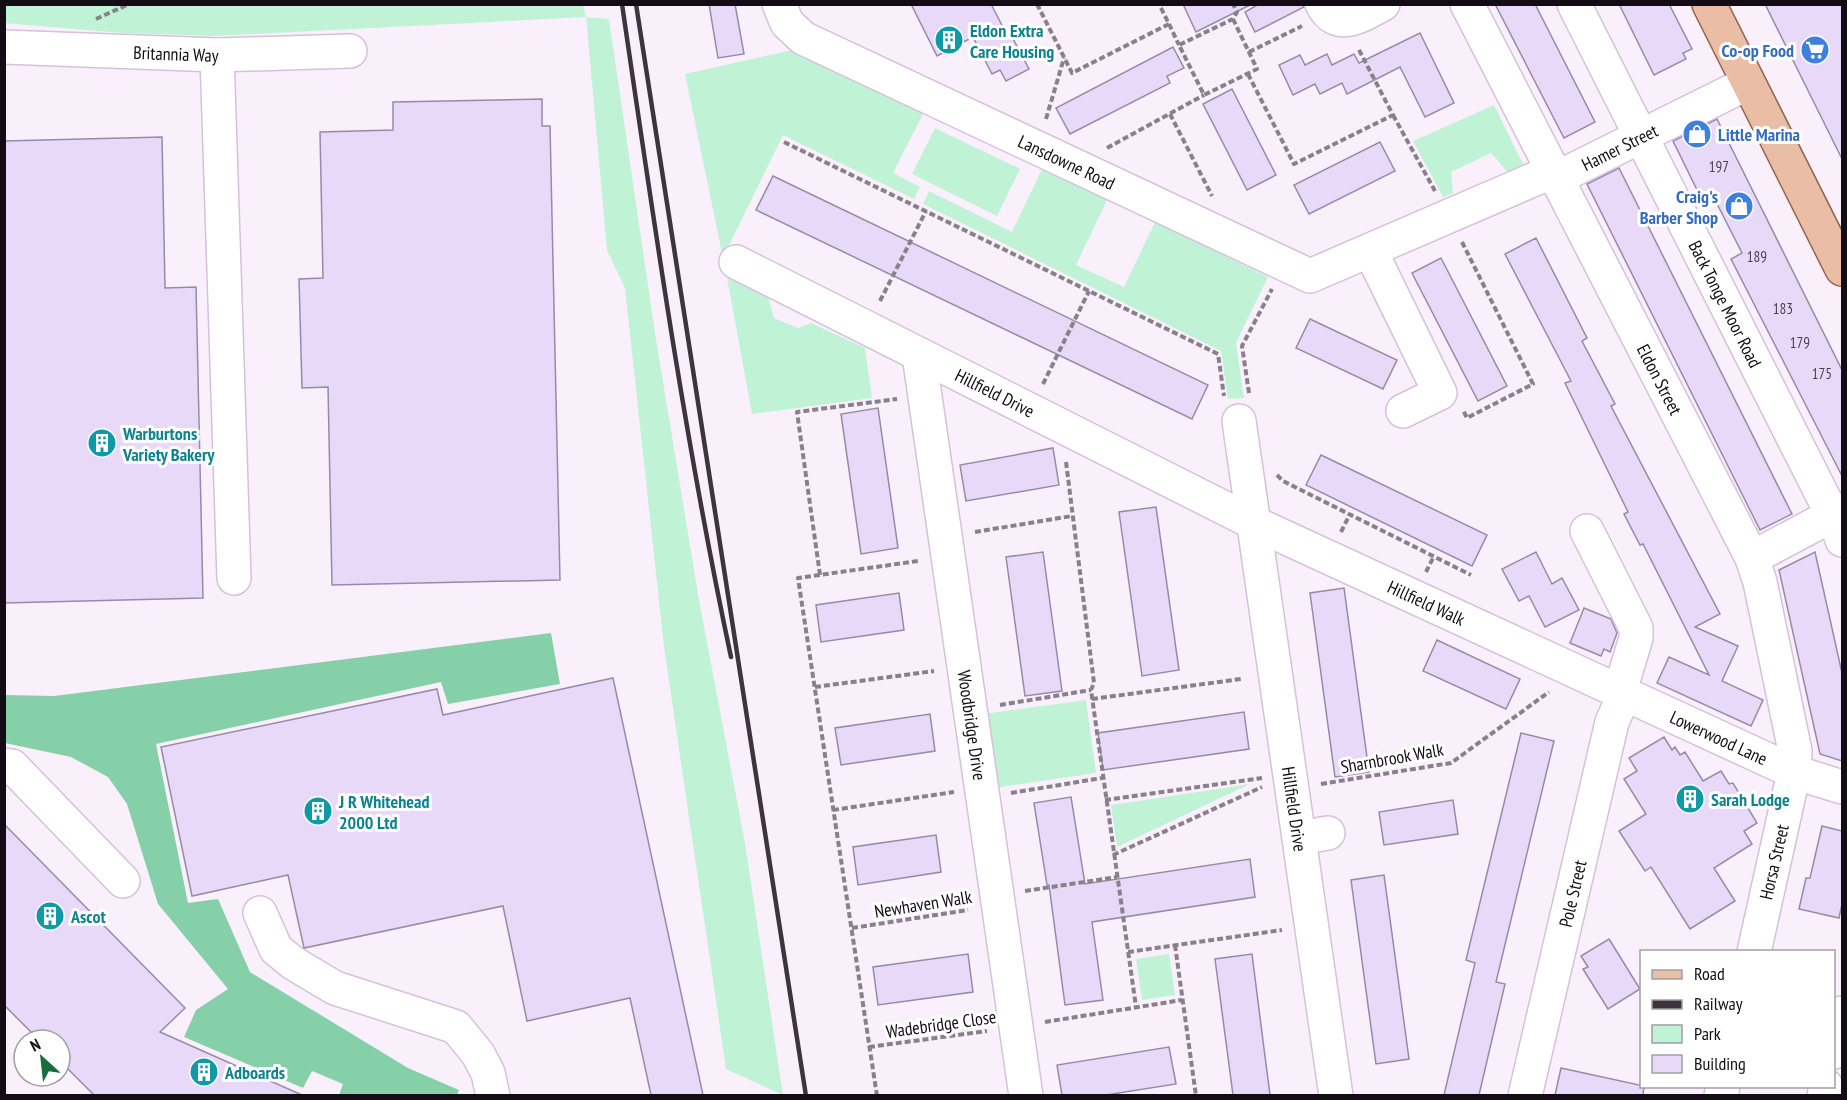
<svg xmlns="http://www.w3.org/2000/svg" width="1847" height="1100" font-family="'PT Sans Narrow',sans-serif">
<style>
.green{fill:#c0f3d6}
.forest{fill:#86d0a9}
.building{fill:#e8d9f8;stroke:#988aa7;stroke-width:1.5}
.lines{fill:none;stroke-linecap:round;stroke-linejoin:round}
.minor-casing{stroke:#d7c0db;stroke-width:36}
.major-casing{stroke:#95634c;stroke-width:36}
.path{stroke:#89808b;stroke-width:4;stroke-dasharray:6 3;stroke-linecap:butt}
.minor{stroke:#fff;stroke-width:33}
.major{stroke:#e9bea5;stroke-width:33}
.rail{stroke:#3d353e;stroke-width:4.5}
.labels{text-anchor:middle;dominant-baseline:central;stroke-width:6;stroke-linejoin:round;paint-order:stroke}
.number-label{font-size:15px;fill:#493f4e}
.culture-label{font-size:18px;font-weight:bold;fill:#0d838f;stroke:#fff;text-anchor:start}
.shop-label{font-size:18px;font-weight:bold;fill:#366cbe;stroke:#fff;text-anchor:end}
.street-label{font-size:18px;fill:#140c15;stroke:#fff}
</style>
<rect width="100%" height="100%" fill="#faf0fc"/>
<g class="green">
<polygon points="583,4 586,17 609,19 655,333 699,600 745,843 783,1095 726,1069 664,647 625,288 607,250 586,17 216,36 122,33 4,23 5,4"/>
<polygon points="801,48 925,110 893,173 920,187 914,199 783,135 723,258 685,74"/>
<polygon points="1494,105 1525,168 1510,175 1491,153 1451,172 1453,193 1443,197 1413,141"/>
<polygon points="935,128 1020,169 997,216 912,174"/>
<polygon points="1043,167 1108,198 1076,265 1124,287 1155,222 1268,277 1236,343 1244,398 1228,399 1221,351 923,204 929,191 1012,232"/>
<polygon points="726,272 767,292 774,318 798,328 811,323 865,348 872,398 752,414"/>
<polygon points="1086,700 1096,773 994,788 983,714"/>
<polygon points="1250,784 1117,847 1111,805"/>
<polygon points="1169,954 1175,995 1142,1000 1136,959"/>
</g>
<polygon class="forest" points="551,633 560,684 448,704 441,682 156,744 188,903 218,899 250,972 408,1068 459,1090 457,1095 339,1095 343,1084 312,1071 303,1088 184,1037 196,1010 228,989 158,904 127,804 108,777 71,757 5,743 5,695 54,696"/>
<g class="building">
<polygon points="709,4 735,4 744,54 718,58"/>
<polygon points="911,4 991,4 1008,37 1011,35 1029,69 1006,81 1000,70 992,74 973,37 937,56"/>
<polygon points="1183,4 1252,4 1196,32"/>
<polygon points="1259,4 1303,4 1304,7 1255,32 1245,12"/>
<polygon points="1495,4 1535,4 1595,122 1564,138"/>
<polygon points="1619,4 1669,4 1692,49 1683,53 1686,59 1654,75"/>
<polygon points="1765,4 1842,4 1842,159"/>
<polygon points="1420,33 1454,103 1425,117 1400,67 1347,94 1342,83 1320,94 1315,84 1293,95 1279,65 1300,55 1305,65 1327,54 1332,65 1354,54 1359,63"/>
<polygon points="1173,47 1184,68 1167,76 1170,83 1070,134 1056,108"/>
<polygon points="1232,89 1276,175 1247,190 1203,104"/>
<polygon points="542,99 542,126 550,126 560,580 332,585 328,387 302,388 299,279 323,278 320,132 393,130 393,102"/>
<polygon points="1717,119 1842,370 1842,476 1731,259 1742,253 1713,196 1703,202 1673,141"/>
<polygon points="162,137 165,288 196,287 203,598 4,603 4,141"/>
<polygon points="1380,142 1395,171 1309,214 1294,185"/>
<polygon points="1619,168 1792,514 1760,530 1587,184"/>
<polygon points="773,176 1208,385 1192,419 756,210"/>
<polygon points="1536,238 1587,338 1582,341 1615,404 1611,406 1720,614 1695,627 1738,646 1722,681 1763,700 1751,726 1657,683 1669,657 1709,675 1643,544 1640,545 1624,514 1628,512 1565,383 1571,381 1505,254"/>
<polygon points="1441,258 1507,386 1478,401 1412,273"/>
<polygon points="1310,319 1397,360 1383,389 1296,348"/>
<polygon points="878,408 898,548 861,554 841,414"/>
<polygon points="1053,448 1059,485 966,501 960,465"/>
<polygon points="1321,455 1487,535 1472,566 1306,485"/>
<polygon points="1156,507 1179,670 1142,676 1119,512"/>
<polygon points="1043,552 1062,691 1025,696 1006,557"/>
<polygon points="1536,552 1552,584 1562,578 1579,610 1545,627 1529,596 1519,601 1502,569"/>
<polygon points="1815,552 1842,673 1842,761 1820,754 1779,570"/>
<polygon points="1344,588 1369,772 1335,777 1310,593"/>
<polygon points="899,593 904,630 821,642 816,605"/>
<polygon points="1584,608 1611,619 1617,633 1610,652 1604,649 1601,656 1570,643"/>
<polygon points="1437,640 1520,679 1506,709 1423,671"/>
<polygon points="613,678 703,1095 651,1095 630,998 527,1021 503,906 304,948 288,875 192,896 161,747 437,689 443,715"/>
<polygon points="1244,712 1249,749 1103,770 1098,733"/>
<polygon points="930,714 935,751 841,765 835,728"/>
<polygon points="1521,733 1554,741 1496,982 1505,984 1479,1095 1444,1095 1475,963 1466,960"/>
<polygon points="1664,737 1672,750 1675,747 1680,755 1685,752 1703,781 1721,771 1729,784 1733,783 1757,823 1744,831 1752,844 1714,868 1735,901 1690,929 1651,867 1645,871 1619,831 1646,814 1624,779 1637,771 1629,758"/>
<polygon points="1071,797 1085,884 1250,859 1255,897 1092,922 1103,1000 1065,1005 1049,885 1047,885 1034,803"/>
<polygon points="1453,800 1458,834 1384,845 1379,812"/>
<polygon points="4,824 185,1008 160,1032 302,1095 94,1095 60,1061 60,1040 39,1040 4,1005"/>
<polygon points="1822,826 1842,831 1842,904 1839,918 1799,909 1806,878 1810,878"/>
<polygon points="936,835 941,872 858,885 853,847"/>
<polygon points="1384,875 1409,1059 1376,1064 1351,880"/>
<polygon points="1609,939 1640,989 1608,1009 1583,969 1588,967 1581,956"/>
<polygon points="968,954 973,992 878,1005 873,967"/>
<polygon points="1252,954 1262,1033 1270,1095 1233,1095 1215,959"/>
<polygon points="1169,1047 1176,1084 1106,1095 1062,1095 1057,1065"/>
<polygon points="1561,1068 1644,1086 1643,1095 1555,1095"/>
</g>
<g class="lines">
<g class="minor-casing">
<g id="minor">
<path id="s1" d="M779,4L787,23L803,38L1310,276L1551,172"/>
<path d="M1322,4C1337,33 1362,15 1383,4"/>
<path id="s2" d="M1467,4L1752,558L1760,582L1795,751L1794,772L1754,952"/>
<path id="s3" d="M1574,4L1837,524L1842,540"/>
<path id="s4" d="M4,47L217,55L350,51"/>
<polyline points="217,55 234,578"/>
<path id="s5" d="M1555,179L1748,83"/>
<polyline points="1371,252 1440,393 1403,411"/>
<path id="s6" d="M736,262L1254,523L1794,772L1842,787"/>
<path id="s7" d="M919,355L1026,1096"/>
<path id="s8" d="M1239,421L1336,1096"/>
<polyline points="1587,531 1636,628 1636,638 1620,691"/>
<polyline points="1752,558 1842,510"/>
<polyline points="4,765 12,766 123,881"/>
<polyline points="1299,838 1328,833"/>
<polyline points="260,913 276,949 293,963 335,988 456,1027 478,1054 488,1073 493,1096"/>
<polyline points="1834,1052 1842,1013"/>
<path id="s9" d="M1525,1096L1612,722L1625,693"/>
<polyline points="1721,1096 1723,1086"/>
<polyline points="1824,1096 1826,1086"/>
</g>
</g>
<g class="major-casing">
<polyline id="major" points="1709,4 1842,269"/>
</g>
<g class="path">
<polyline points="1037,4 1072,73 1169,24 1159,4"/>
<polyline points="96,19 129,4"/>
<polyline points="1233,19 1257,69 1204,95 1179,45 1233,19 1237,12 1233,4"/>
<polyline points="1169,24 1179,45"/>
<polyline points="1249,52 1302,26"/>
<polyline points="1248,74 1294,164 1393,115 1358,48"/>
<polyline points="1170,114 1212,196"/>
<polyline points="1393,115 1435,191"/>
<polyline points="1046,119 1064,58"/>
<polyline points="784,142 1218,354 1224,396"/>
<polyline points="1107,148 1204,95"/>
<polyline points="1462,242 1533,384 1467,418 1463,410"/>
<polyline points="880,301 926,211"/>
<polyline points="1043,384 1089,291"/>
<polyline points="1249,393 1242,346 1272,289"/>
<polyline points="1066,462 1094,683 1091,690 1136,1007"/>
<polyline points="1277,475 1283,481 1471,575"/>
<polyline points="975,532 1072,516"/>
<polyline points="1341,532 1350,514"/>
<polyline points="1426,572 1434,556"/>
<polyline points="820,575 797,412 897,399"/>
<polyline points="815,687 934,671"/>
<polyline points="1092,699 1241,679"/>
<polyline points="1000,705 1091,690"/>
<polyline points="1321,784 1451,763 1549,692"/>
<polyline points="1011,793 1102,778"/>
<polyline points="1105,800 1262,778"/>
<polyline points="833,810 954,792"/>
<polyline points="1113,855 1262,787"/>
<polyline points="1025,891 1117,877"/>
<polyline points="852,928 968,910"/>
<polyline points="1175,945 1196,1096"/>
<polyline points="1128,952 1282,930"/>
<polyline points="1045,1022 1182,1000"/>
<polyline points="869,1047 987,1031"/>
<polyline points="877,1096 798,578 918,561"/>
</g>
<use href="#minor" class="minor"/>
<use href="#major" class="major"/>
<g class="rail">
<path d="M622,4C654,223 685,441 731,657"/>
<polyline points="636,4 806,1096"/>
</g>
</g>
<defs>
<g id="building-disc" transform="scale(1.5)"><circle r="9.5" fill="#0f9aa8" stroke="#fff"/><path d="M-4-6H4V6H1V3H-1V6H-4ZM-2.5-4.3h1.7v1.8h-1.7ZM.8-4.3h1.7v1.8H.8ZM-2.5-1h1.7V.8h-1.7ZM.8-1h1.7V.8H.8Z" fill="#fff"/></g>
<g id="supermarket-disc" transform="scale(1.5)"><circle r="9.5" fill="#3f7fe0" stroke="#fff"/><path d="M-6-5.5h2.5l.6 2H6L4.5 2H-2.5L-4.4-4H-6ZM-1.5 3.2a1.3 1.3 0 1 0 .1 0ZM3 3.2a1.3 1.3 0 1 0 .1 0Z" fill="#fff"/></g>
<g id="shop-disc" transform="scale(1.5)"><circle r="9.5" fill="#3f7fe0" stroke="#fff"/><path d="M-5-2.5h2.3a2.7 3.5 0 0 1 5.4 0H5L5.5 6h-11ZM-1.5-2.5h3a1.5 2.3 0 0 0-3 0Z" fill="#fff"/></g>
</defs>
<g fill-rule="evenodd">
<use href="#building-disc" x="949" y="40"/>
<use href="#supermarket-disc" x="1815" y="50"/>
<use href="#shop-disc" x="1697" y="134"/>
<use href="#shop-disc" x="1739" y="206"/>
<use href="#building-disc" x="102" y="443"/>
<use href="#building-disc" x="1690" y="799"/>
<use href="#building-disc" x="318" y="811"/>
<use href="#building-disc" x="50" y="916"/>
<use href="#building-disc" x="204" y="1072"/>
</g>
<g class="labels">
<g class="number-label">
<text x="1719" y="166">197</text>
<text x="1757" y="256">189</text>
<text x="1783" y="308">183</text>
<text x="1800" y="342">179</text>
<text x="1822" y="373">175</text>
</g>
<g class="culture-label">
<text x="970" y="30">Eldon Extra<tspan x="970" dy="21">Care Housing</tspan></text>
<text x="123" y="433">Warburtons<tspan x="123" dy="21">Variety Bakery</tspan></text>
<text x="1711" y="799">Sarah Lodge</text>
<text x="339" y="801">J R Whitehead<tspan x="339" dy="21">2000 Ltd</tspan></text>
<text x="71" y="916">Ascot</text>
<text x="225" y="1072">Adboards</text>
</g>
<g class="shop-label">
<text x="1794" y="50">Co-op Food</text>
<text x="1718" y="134" text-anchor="start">Little Marina</text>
<text x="1718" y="196">Craig's<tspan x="1718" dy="21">Barber Shop</tspan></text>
</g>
<g class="street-label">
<text stroke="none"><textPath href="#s4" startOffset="172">Britannia Way</textPath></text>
<text stroke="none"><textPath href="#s5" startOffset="72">Hamer Street</textPath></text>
<text stroke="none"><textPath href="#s1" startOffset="334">Lansdowne Road</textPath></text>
<text stroke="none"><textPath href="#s3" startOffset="336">Back Tonge Moor Road</textPath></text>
<text stroke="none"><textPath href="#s2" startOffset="422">Eldon Street</textPath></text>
<text stroke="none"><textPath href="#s6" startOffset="290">Hillfield Drive</textPath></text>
<text stroke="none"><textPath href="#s6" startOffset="770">Hillfield Walk</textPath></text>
<text stroke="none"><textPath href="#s7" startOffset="374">Woodbridge Drive</textPath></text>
<text stroke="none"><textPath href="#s6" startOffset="1092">Lowerwood Lane</textPath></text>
<text transform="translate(1392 758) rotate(-10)">Sharnbrook Walk</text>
<text stroke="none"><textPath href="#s8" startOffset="392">Hillfield Drive</textPath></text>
<text transform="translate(1774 862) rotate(-77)">Horsa Street</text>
<text stroke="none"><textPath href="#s9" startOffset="208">Pole Street</textPath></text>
<text transform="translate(923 904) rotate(-9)">Newhaven Walk</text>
<text transform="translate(941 1024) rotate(-8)">Wadebridge Close</text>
</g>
</g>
<rect width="1847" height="1100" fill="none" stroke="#140c15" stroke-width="12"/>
<rect x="1640" y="950" width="195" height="138" fill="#ffffff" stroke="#a19ea1" stroke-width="1.5"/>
<rect x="1652" y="970" width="30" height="9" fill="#e9bea5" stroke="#a19ea1" stroke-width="1.5"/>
<text x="1694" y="980" font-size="18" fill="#140c15">Road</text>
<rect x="1652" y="1000" width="30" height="9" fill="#3d353e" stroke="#a19ea1" stroke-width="1.5"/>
<text x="1694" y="1010" font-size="18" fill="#140c15">Railway</text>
<rect x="1652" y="1025" width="30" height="18" fill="#c0f3d6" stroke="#a19ea1" stroke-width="1.5"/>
<text x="1694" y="1040" font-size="18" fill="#140c15">Park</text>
<rect x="1652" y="1055" width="30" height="18" fill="#e8d9f8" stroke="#a19ea1" stroke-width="1.5"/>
<text x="1694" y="1070" font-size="18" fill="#140c15">Building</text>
<g transform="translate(42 1058) rotate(333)"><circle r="28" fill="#ffffff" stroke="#a19ea1" stroke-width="1.5"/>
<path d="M0-4.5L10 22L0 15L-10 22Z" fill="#196c3e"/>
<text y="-9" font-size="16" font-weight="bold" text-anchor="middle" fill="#140c15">N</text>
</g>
</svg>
